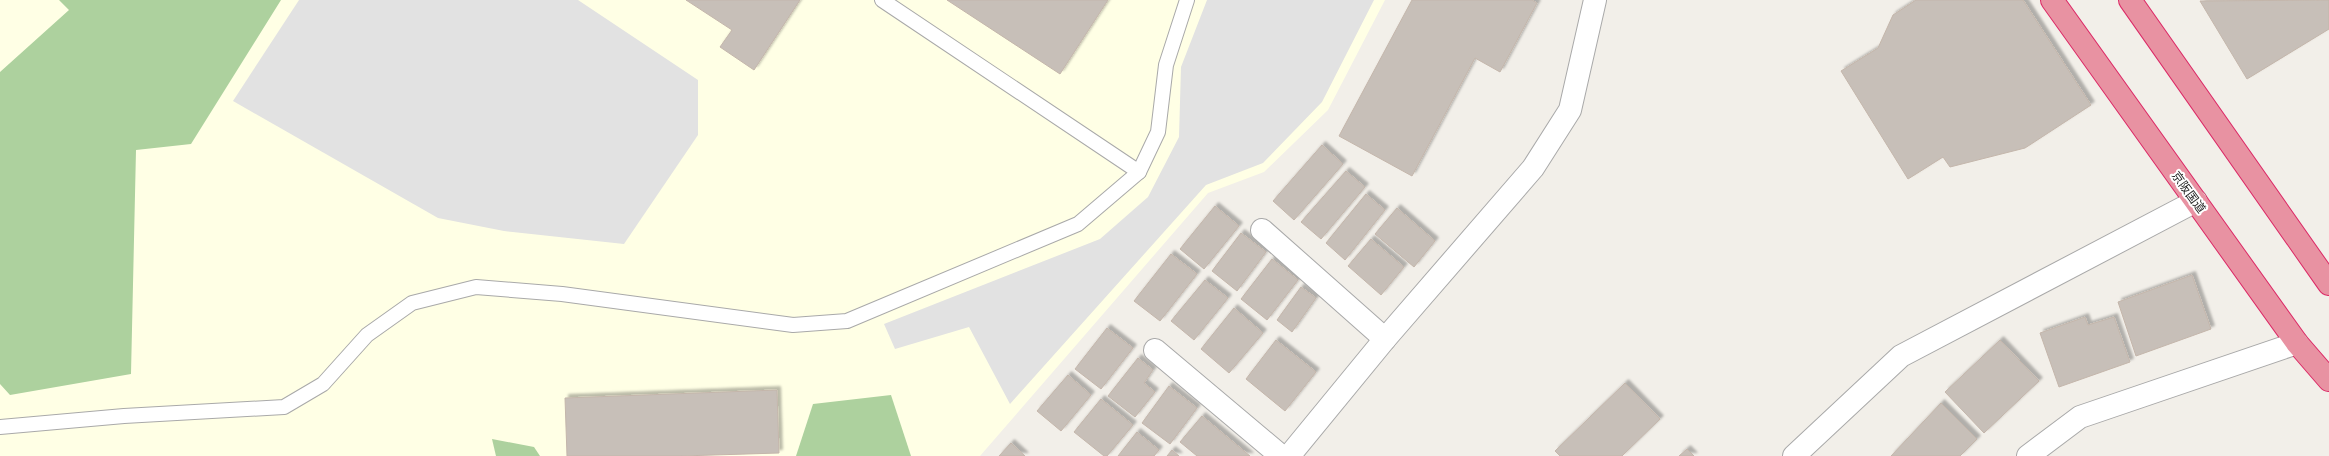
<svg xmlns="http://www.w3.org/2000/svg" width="2329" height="456" font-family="'PT Sans Narrow','Noto Sans JP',sans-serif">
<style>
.education{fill:#ffffe5}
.forest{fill:#add19e}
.parking{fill:#e2e2e2}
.building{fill:#c7bfb8;stroke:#c4b6ab;filter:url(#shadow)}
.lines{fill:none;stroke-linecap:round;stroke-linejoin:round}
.lane-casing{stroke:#a9a9a9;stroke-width:16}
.street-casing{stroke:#a9a9a9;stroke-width:24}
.highway-casing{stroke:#dc2a67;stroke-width:24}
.lane{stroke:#fff;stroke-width:14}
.street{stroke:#fff;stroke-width:22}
.highway{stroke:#e892a2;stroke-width:22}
.labels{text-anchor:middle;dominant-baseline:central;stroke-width:4;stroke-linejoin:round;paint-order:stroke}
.street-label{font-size:12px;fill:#222;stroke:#fff}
</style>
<defs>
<filter id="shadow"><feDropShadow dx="3.5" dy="-3.5" stdDeviation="1" flood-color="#0004"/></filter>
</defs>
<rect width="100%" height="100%" fill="#f2efe9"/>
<polygon class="education" points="0,0 1385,0 1328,110 1264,172 1208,193 980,456 0,456"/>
<g class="forest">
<polygon points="59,0 281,0 191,144 136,150 131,374 10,395 0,384 0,72 69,10"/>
<polygon points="891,395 911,456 796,456 813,404"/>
<polygon points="492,439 534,447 540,456 496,456"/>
</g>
<g class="parking">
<polygon points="299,0 578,0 698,80 698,135 624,244 504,231 438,218 233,101"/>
<polygon points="1207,0 1374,0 1322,102 1263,163 1206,185 1010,404 969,327 895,349 884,324 1100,239 1148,197 1179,137 1181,67"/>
</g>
<g class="building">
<polygon points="686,0 800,0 754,70 720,47 732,30"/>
<polygon points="947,0 1108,0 1060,74"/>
<polygon points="1412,0 1532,0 1537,3 1500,72 1475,58 1412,176 1339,136"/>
<polygon points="1916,0 2023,0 2091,105 2025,148 1950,167 1943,157 1908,179 1841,71 1878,48 1893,15"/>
<polygon points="2329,0 2329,29 2247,79 2200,1"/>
<polygon points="1322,145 1343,164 1294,220 1273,201"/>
<polygon points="1346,171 1365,187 1321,239 1301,222"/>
<polygon points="1366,194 1385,210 1345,260 1326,243"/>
<polygon points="1215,206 1239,226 1204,269 1180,249"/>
<polygon points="1397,208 1435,241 1414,267 1375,234"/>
<polygon points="1241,233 1266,252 1237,291 1212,271"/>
<polygon points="1371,239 1404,267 1381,295 1348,266"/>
<polygon points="1171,254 1197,274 1160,321 1134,301"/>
<polygon points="1272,259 1298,280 1267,320 1241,299"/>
<polygon points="2192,275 2211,329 2136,356 2118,302"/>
<polygon points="1205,280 1228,298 1194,340 1171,321"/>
<polygon points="1301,287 1316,298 1292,332 1277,320"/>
<polygon points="1234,308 1263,333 1229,373 1201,349"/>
<polygon points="2085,317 2088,325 2114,317 2130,362 2059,387 2040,333"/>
<polygon points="1107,328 1133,348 1101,389 1075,369"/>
<polygon points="1276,340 1316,372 1285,411 1246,379"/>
<polygon points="2000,340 2039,381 1984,433 1945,392"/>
<polygon points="1138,358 1153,370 1144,383 1155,392 1135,417 1108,396"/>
<polygon points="1068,375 1091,395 1061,431 1037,411"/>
<polygon points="1625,383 1660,419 1622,456 1560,456 1555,451"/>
<polygon points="1169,386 1197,408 1170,444 1142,423"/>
<polygon points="777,390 779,453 681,456 567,456 565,398"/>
<polygon points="1101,399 1133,425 1107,456 1104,456 1074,432"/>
<polygon points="1941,403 1977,439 1960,456 1891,456"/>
<polygon points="1202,416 1250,456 1197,456 1180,442"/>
<polygon points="1137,432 1159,450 1154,456 1118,456"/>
<polygon points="1011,443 1025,456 999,456"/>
<polygon points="1687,449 1694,456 1679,456"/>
<polygon points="1172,450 1179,456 1167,456"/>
</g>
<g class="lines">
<g class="lane-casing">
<g id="lane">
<polyline points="882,0 1139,172"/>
<polyline points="0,427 124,416 284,407 323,384 367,335 412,303 476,287 562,294 793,325 847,321 1078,224 1139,172 1158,132 1166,65 1187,0"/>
</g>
</g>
<g class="street-casing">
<g id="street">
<polyline points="1262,230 1385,339"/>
<polyline points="1155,350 1281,456"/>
<polyline points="1289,456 1385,339 1533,168 1570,110 1595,0"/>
<polyline points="1794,456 1901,356 2196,201"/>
<polyline points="2028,456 2080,417 2297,343"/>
</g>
</g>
<g class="highway-casing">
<g id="highway">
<polyline points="2052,0 2297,343 2329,380"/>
<polyline points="2130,0 2329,284"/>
</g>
</g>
<use href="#lane" class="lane"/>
<use href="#street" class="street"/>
<use href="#highway" class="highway"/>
</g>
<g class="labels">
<g class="street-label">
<text transform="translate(2189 192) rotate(54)">京阪国道</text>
</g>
</g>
</svg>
